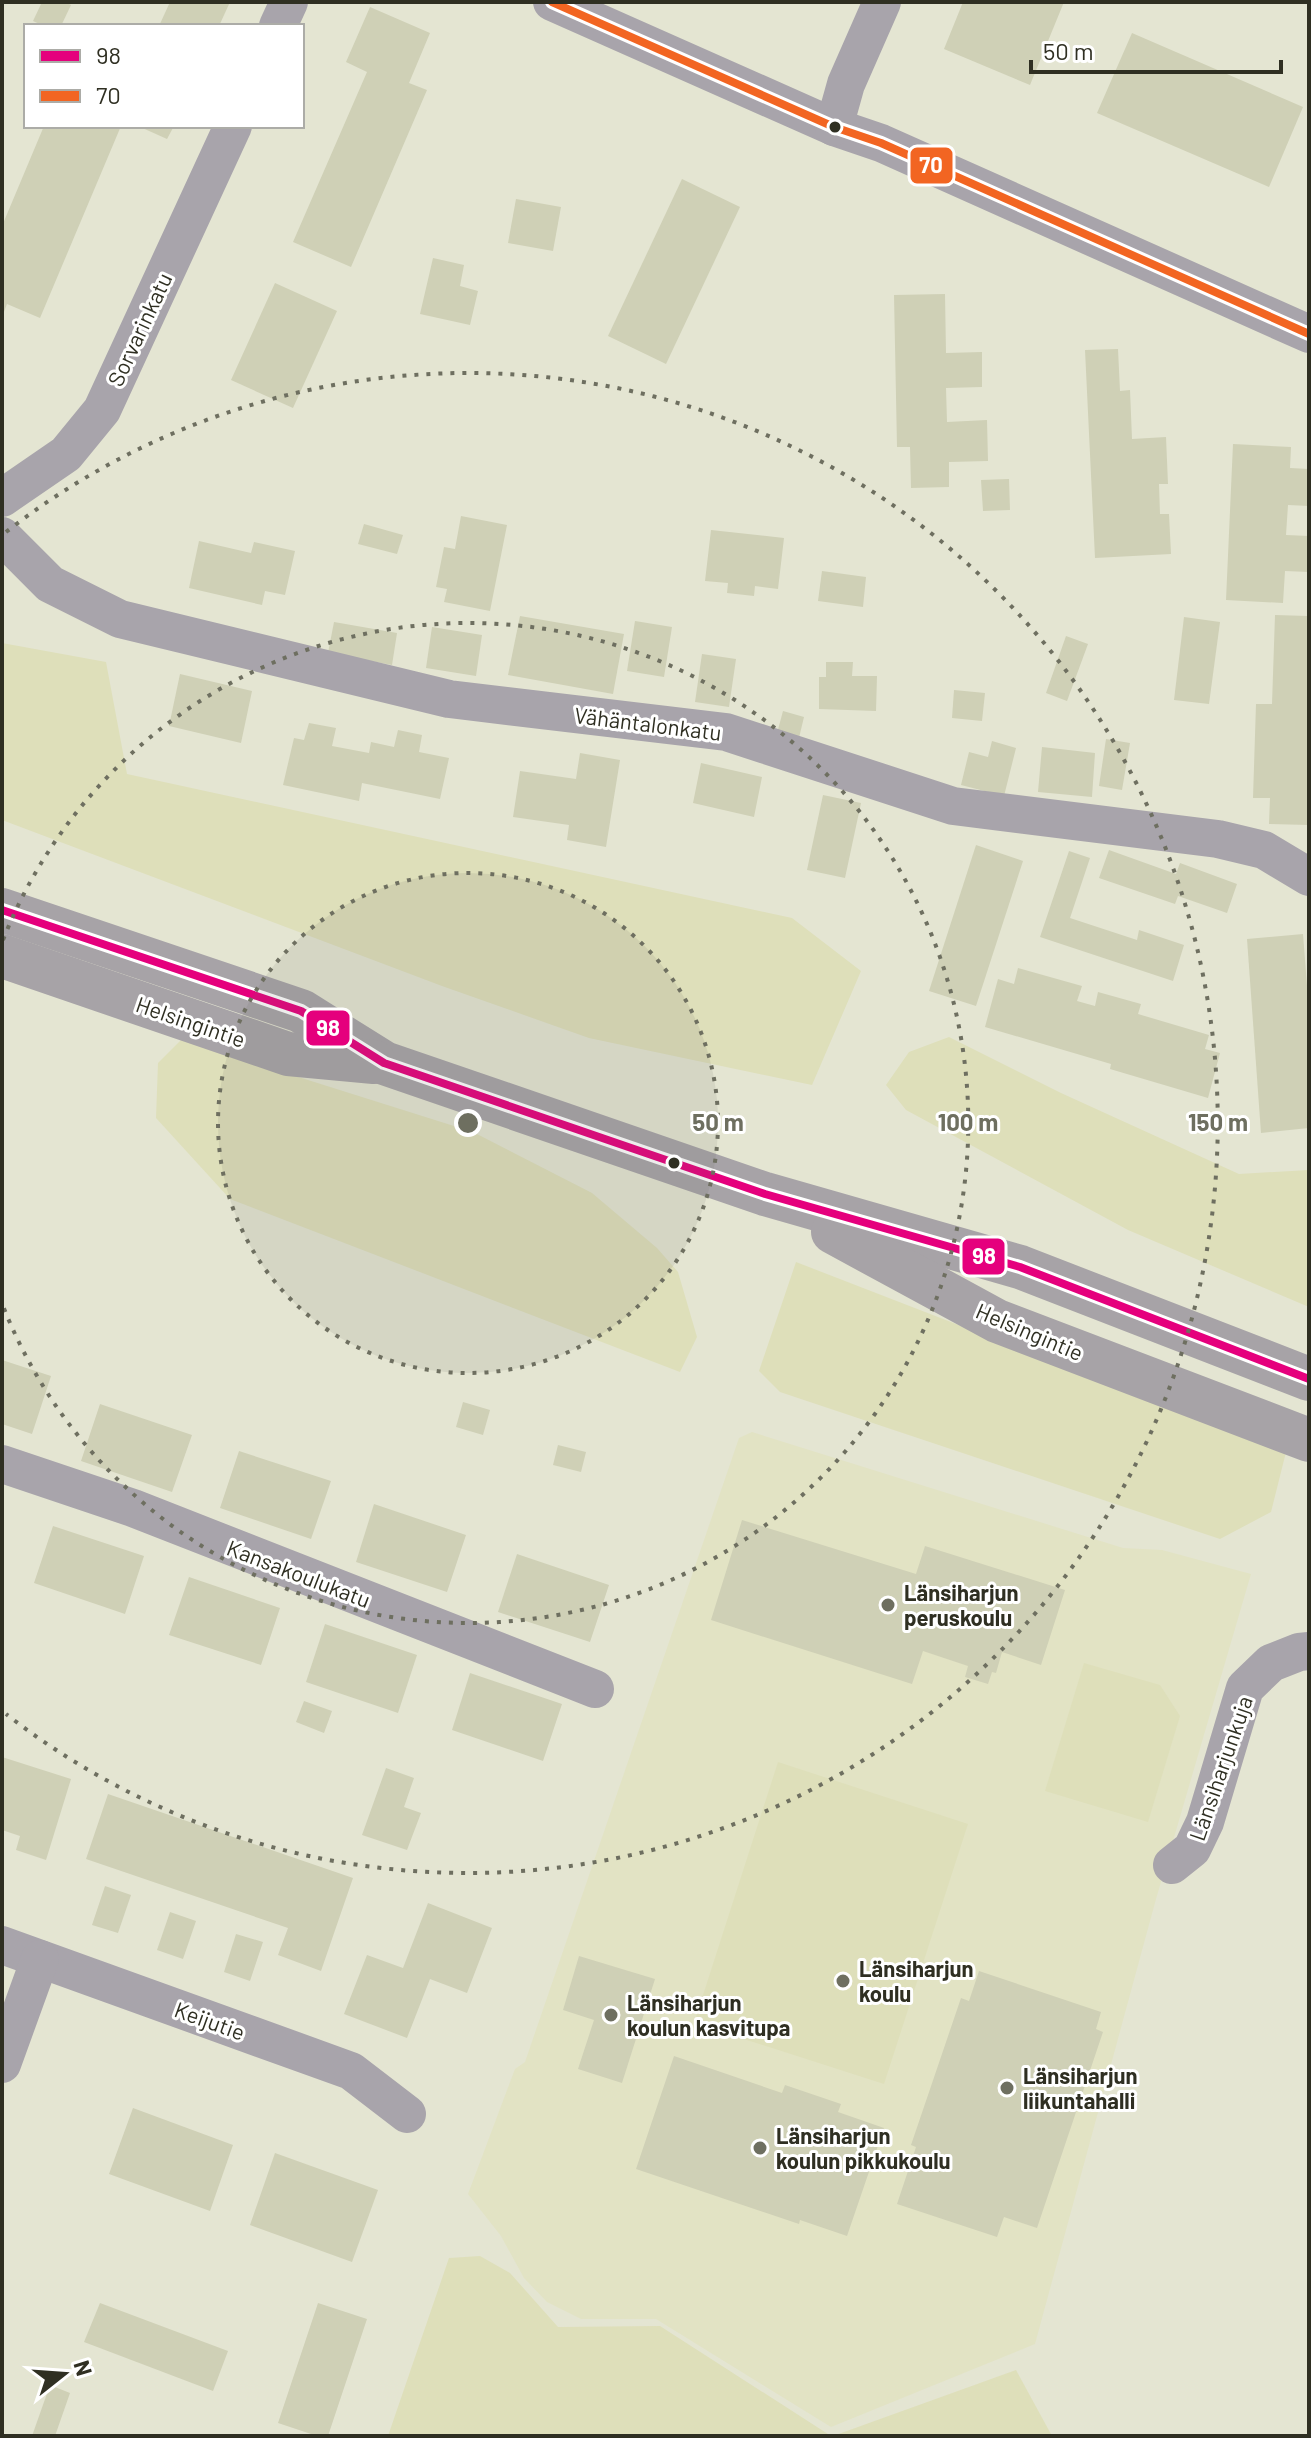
<svg xmlns="http://www.w3.org/2000/svg" width="1311" height="2438" font-family="Barlow,sans-serif">
<style>
.built{fill:#e2e3c4}
.green{fill:#dedfba}
.building{fill:#cfd0b6}
.lines{fill:none;stroke-linecap:round;stroke-linejoin:round}
.minor{stroke:#a8a4ab;stroke-width:38}
.secondary{stroke:#a7a3a7;stroke-width:44}
.bus-1-casing{stroke:#fff;stroke-width:14}
.bus-2-casing{stroke:#fff;stroke-width:14}
.bus-1{stroke:#e5007d;stroke-width:8}
.bus-2{stroke:#f26522;stroke-width:8}
.ring{fill:none;stroke:#6e6f60;stroke-width:4;stroke-dasharray:4 8}
.bus-dot{fill:#2f2f22;stroke:#fff;stroke-width:3}
.poi-dot{fill:#6e6f60;stroke:#fff;stroke-width:3}
.labels{text-anchor:middle;dominant-baseline:central;stroke-width:6;stroke-linejoin:round;paint-order:stroke}
.street-label{font-size:22px;fill:#2f2f22;stroke:#fff}
.poi-label{font-size:22px;font-weight:bold;fill:#2f2f22;stroke:#fff;text-anchor:start}
.centre{fill:#6e6f60;stroke:#fff;stroke-width:4}
.ring-label{font-size:24px;text-anchor:middle;font-weight:bold;fill:#6e6f60;stroke:#fff;stroke-width:6;stroke-linejoin:round;paint-order:stroke}
.line-badge{stroke:#fff;stroke-width:3}
.badge-label{font-size:22px;text-anchor:middle;font-weight:bold;fill:#fff}
</style>
<rect width="100%" height="100%" fill="#e4e5d2"/>
<polygon class="built" points="752,1432 1123,1548 1162,1550 1251,1574 1156,1899 1035,2344 831,2427 656,2319 581,2319 547,2302 524,2278 501,2236 468,2194 515,2069 525,2062 739,1438"/>
<g class="green">
<polygon points="2,643 106,662 127,774 792,918 861,971 812,1085 589,1038 442,986 2,820"/>
<polygon points="949,1037 1061,1093 1239,1174 1309,1170 1309,1307 1128,1230 906,1110 886,1085 909,1052"/>
<polygon points="181,1040 473,1132 592,1193 657,1248 678,1272 697,1337 680,1372 230,1199 156,1118 158,1063"/>
<polygon points="796,1262 1286,1452 1271,1512 1220,1539 780,1392 759,1371"/>
<polygon points="1084,1663 1160,1685 1180,1716 1148,1822 1045,1791"/>
<polygon points="778,1762 968,1824 884,2084 694,2023"/>
<polygon points="480,2256 510,2273 558,2327 660,2326 831,2436 388,2436 449,2258"/>
<polygon points="1016,2370 1052,2436 833,2436"/>
</g>
<g class="building">
<polygon points="42,2 65,2 71,5 61,26 44,26 33,21"/>
<polygon points="170,2 230,2 219,26 159,26"/>
<polygon points="963,2 1064,2 1030,85 944,49"/>
<polygon points="370,7 430,33 409,83 427,90 351,267 293,242 367,72 346,62"/>
<polygon points="1132,33 1303,107 1269,187 1097,113"/>
<polygon points="44,126 121,126 40,318 7,304 2,317 2,226"/>
<polygon points="138,126 174,126 167,139"/>
<polygon points="682,179 740,207 666,364 608,336"/>
<polygon points="516,199 561,207 553,251 508,243"/>
<polygon points="433,258 464,265 460,286 478,291 470,325 420,314"/>
<polygon points="275,283 337,311 293,408 231,380"/>
<polygon points="945,294 946,353 982,352 982,387 946,388 947,422 987,420 988,461 949,462 949,487 911,488 910,447 897,447 894,295"/>
<polygon points="1118,349 1120,391 1130,390 1132,439 1166,437 1168,484 1159,484 1160,514 1169,514 1171,554 1095,558 1085,350"/>
<polygon points="1233,444 1291,447 1290,468 1309,469 1309,506 1288,505 1286,535 1309,536 1309,572 1285,571 1283,603 1226,600"/>
<polygon points="1009,479 1010,510 983,511 981,480"/>
<polygon points="461,516 507,525 490,611 444,602 447,589 436,587 444,547 455,549"/>
<polygon points="364,524 403,535 397,554 358,544"/>
<polygon points="711,530 784,538 778,589 755,586 754,596 727,593 728,583 705,581"/>
<polygon points="199,541 251,553 254,542 295,551 285,595 265,591 262,605 189,588"/>
<polygon points="822,571 866,577 863,607 818,601"/>
<polygon points="1275,615 1308,616 1309,825 1269,824 1270,798 1253,798 1256,704 1272,704"/>
<polygon points="520,616 624,634 613,694 508,675"/>
<polygon points="1184,617 1220,622 1209,704 1174,700"/>
<polygon points="635,621 672,627 664,677 627,671"/>
<polygon points="334,622 397,633 392,665 328,653"/>
<polygon points="432,627 482,635 476,676 426,668"/>
<polygon points="1066,636 1088,644 1067,701 1046,693"/>
<polygon points="702,654 736,659 729,707 695,702"/>
<polygon points="826,662 853,662 852,676 877,676 876,711 819,709 819,677 826,677"/>
<polygon points="180,674 252,691 241,743 169,726"/>
<polygon points="954,690 985,693 982,721 952,718"/>
<polygon points="783,711 804,717 798,742 776,737"/>
<polygon points="309,723 336,728 332,746 369,753 371,742 394,747 398,730 422,735 419,752 449,758 440,799 362,783 359,801 283,785 294,738 304,740"/>
<polygon points="1106,739 1130,743 1122,790 1099,786"/>
<polygon points="992,741 1016,748 1004,796 961,785 969,752 988,757"/>
<polygon points="1042,747 1095,753 1092,797 1038,792"/>
<polygon points="580,753 620,760 606,847 567,840 569,825 513,817 520,771 576,779"/>
<polygon points="701,763 762,777 754,817 693,803"/>
<polygon points="823,795 861,803 845,878 807,870"/>
<polygon points="976,845 1023,861 976,1006 929,991"/>
<polygon points="1109,850 1176,874 1180,863 1237,884 1227,913 1178,896 1175,904 1099,878"/>
<polygon points="1069,851 1090,858 1070,918 1137,940 1139,930 1184,945 1173,981 1040,937"/>
<polygon points="1303,934 1309,1011 1309,1128 1261,1133 1247,939"/>
<polygon points="1018,968 1082,986 1077,1001 1095,1006 1098,992 1141,1004 1138,1014 1209,1035 1205,1049 1220,1053 1208,1098 1110,1069 1111,1064 985,1027 998,979 1014,984"/>
<polygon points="2,1360 51,1376 32,1434 2,1424"/>
<polygon points="463,1402 490,1410 483,1435 456,1427"/>
<polygon points="100,1404 192,1435 172,1492 81,1461"/>
<polygon points="558,1445 586,1452 581,1472 553,1465"/>
<polygon points="239,1451 331,1481 311,1539 220,1508"/>
<polygon points="374,1504 466,1535 447,1592 356,1562"/>
<polygon points="742,1520 916,1574 925,1546 1065,1590 1041,1665 1002,1652 996,1673 992,1672 988,1684 965,1677 968,1666 923,1651 912,1684 711,1620"/>
<polygon points="53,1526 144,1556 125,1614 34,1583"/>
<polygon points="517,1554 609,1585 590,1642 498,1612"/>
<polygon points="189,1577 280,1608 261,1665 169,1635"/>
<polygon points="325,1624 417,1655 398,1713 306,1682"/>
<polygon points="470,1673 562,1704 543,1761 452,1730"/>
<polygon points="304,1701 332,1711 324,1733 296,1722"/>
<polygon points="2,1757 71,1779 46,1860 16,1850 20,1836 2,1830"/>
<polygon points="386,1768 414,1778 404,1807 421,1813 407,1850 362,1835"/>
<polygon points="108,1794 353,1878 321,1971 278,1955 288,1928 86,1859"/>
<polygon points="105,1886 131,1895 118,1933 92,1925"/>
<polygon points="428,1903 492,1928 467,1993 430,1979 407,2038 344,2014 367,1955 403,1968"/>
<polygon points="170,1912 196,1921 183,1959 157,1950"/>
<polygon points="236,1934 263,1942 250,1981 224,1972"/>
<polygon points="579,1956 655,1979 622,2083 578,2069 594,2020 563,2010"/>
<polygon points="979,1971 1101,2012 1096,2029 1103,2032 1037,2228 1004,2217 997,2237 897,2204 916,2147 911,2145 961,1998 969,2001"/>
<polygon points="674,2056 782,2093 785,2085 841,2104 838,2112 884,2128 847,2236 800,2220 799,2224 636,2169"/>
<polygon points="133,2108 233,2145 210,2211 109,2174"/>
<polygon points="275,2153 378,2190 352,2262 250,2225"/>
<polygon points="100,2303 228,2351 213,2391 84,2342"/>
<polygon points="318,2303 367,2319 328,2436 317,2436 278,2423"/>
<polygon points="50,2385 70,2393 55,2436 32,2436"/>
</g>
<g class="lines">
<g class="minor">
<polyline points="552,2 834,127 881,143 1309,334"/>
<polyline points="278,26 289,2"/>
<polyline points="834,127 846,84 882,2"/>
<polyline points="2,498 66,454 102,410 233,126"/>
<polyline points="2,536 50,584 120,619 449,699 726,732 953,806 1218,839 1264,850 1309,877"/>
<polyline points="2,1464 133,1508 595,1689"/>
<polyline points="1172,1865 1192,1849 1205,1822 1245,1688 1271,1663 1299,1652 1309,1651"/>
<polyline points="2,1945 351,2071 407,2114"/>
<polyline points="2,2064 40,1959"/>
</g>
<g class="secondary">
<polyline points="2,910 301,1011 384,1063 765,1194 1020,1267 1309,1379"/>
<polyline points="2,956 288,1054 374,1062"/>
<polyline points="833,1232 997,1321 1309,1440"/>
</g>
<g class="bus-1-casing">
<polyline id="bus-1" points="2,910 301,1011 384,1063 765,1194 1020,1267 1309,1379"/>
</g>
<g class="bus-2-casing">
<polyline id="bus-2" points="552,2 834,127 881,143 1309,334"/>
</g>
<use href="#bus-1" class="bus-1"/>
<use href="#bus-2" class="bus-2"/>
</g>
<circle cx="468" cy="1123" r="250" fill="#6e6f60" fill-opacity=".12"/>
<g class="ring">
<circle cx="468" cy="1123" r="250"/>
<path d="M3 940A500 500 0 1 1 3 1306"/>
<path d="M6 532A750 750 0 1 1 6 1714"/>
</g>
<g class="bus-dot">
<circle cx="835" cy="127" r="7"/>
<circle cx="674" cy="1163" r="7"/>
</g>
<g class="poi-dot">
<circle cx="888" cy="1605" r="8"/>
<circle cx="843" cy="1981" r="8"/>
<circle cx="611" cy="2015" r="8"/>
<circle cx="1007" cy="2088" r="8"/>
<circle cx="760" cy="2148" r="8"/>
</g>
<g class="labels">
<g class="street-label">
<text transform="translate(139 329) rotate(-65)">Sorvarinkatu</text>
<text transform="translate(648 723) rotate(7)">Vähäntalonkatu</text>
<text transform="translate(191 1021) rotate(19)">Helsingintie</text>
<text transform="translate(1030 1331) rotate(23)">Helsingintie</text>
<text transform="translate(299 1573) rotate(21)">Kansakoulukatu</text>
<text transform="translate(1220 1768) rotate(-71)">Länsiharjunkuja</text>
<text transform="translate(210 2020) rotate(20)">Keijutie</text>
</g>
<g class="poi-label">
<text x="904" y="1592">Länsiharjun<tspan x="904" dy="25">peruskoulu</tspan></text>
<text x="859" y="1968">Länsiharjun<tspan x="859" dy="25">koulu</tspan></text>
<text x="627" y="2002">Länsiharjun<tspan x="627" dy="25">koulun kasvitupa</tspan></text>
<text x="1023" y="2075">Länsiharjun<tspan x="1023" dy="25">liikuntahalli</tspan></text>
<text x="776" y="2135">Länsiharjun<tspan x="776" dy="25">koulun pikkukoulu</tspan></text>
</g>
</g>
<circle cx="468" cy="1123" r="12" class="centre"/>
<g class="ring-label">
<text x="718" y="1131">50 m</text>
<text x="968" y="1131">100 m</text>
<text x="1218" y="1131">150 m</text>
</g>
<g class="line-badge">
<rect x="909" y="146" width="45" height="39" rx="8" fill="#f26522"/>
<rect x="305" y="1009" width="46" height="38" rx="8" fill="#e5007d"/>
<rect x="961" y="1237" width="45" height="39" rx="8" fill="#e5007d"/>
</g>
<g class="badge-label">
<text x="931" y="173">70</text>
<text x="328" y="1036">98</text>
<text x="984" y="1264">98</text>
</g>
<rect width="1311" height="2438" fill="none" stroke="#2f2f22" stroke-width="8"/>
<rect x="24" y="24" width="280" height="104" fill="#ffffff" stroke="#acaca7" stroke-width="2"/>
<rect x="40" y="50" width="40" height="12" fill="#e5007d" stroke="#acaca7" stroke-width="2"/>
<text x="96" y="64" font-size="24" fill="#2f2f22">98</text>
<rect x="40" y="90" width="40" height="12" fill="#f26522" stroke="#acaca7" stroke-width="2"/>
<text x="96" y="104" font-size="24" fill="#2f2f22">70</text>
<g transform="translate(64 2374) rotate(73)" stroke="#ffffff" stroke-width="6" paint-order="stroke">
<path d="M0-6L14 30L0 20L-14 30Z" fill="#2f2f22"/>
<text y="-12" font-size="22" font-weight="bold" text-anchor="middle" fill="#2f2f22">N</text>
</g>
<path d="M1031 60v12h250v-12" fill="none" stroke="#2f2f22" stroke-width="4"/>
<text x="1043" y="60" font-size="24" fill="#2f2f22" stroke="#ffffff" stroke-width="6" paint-order="stroke">50 m</text>
</svg>
